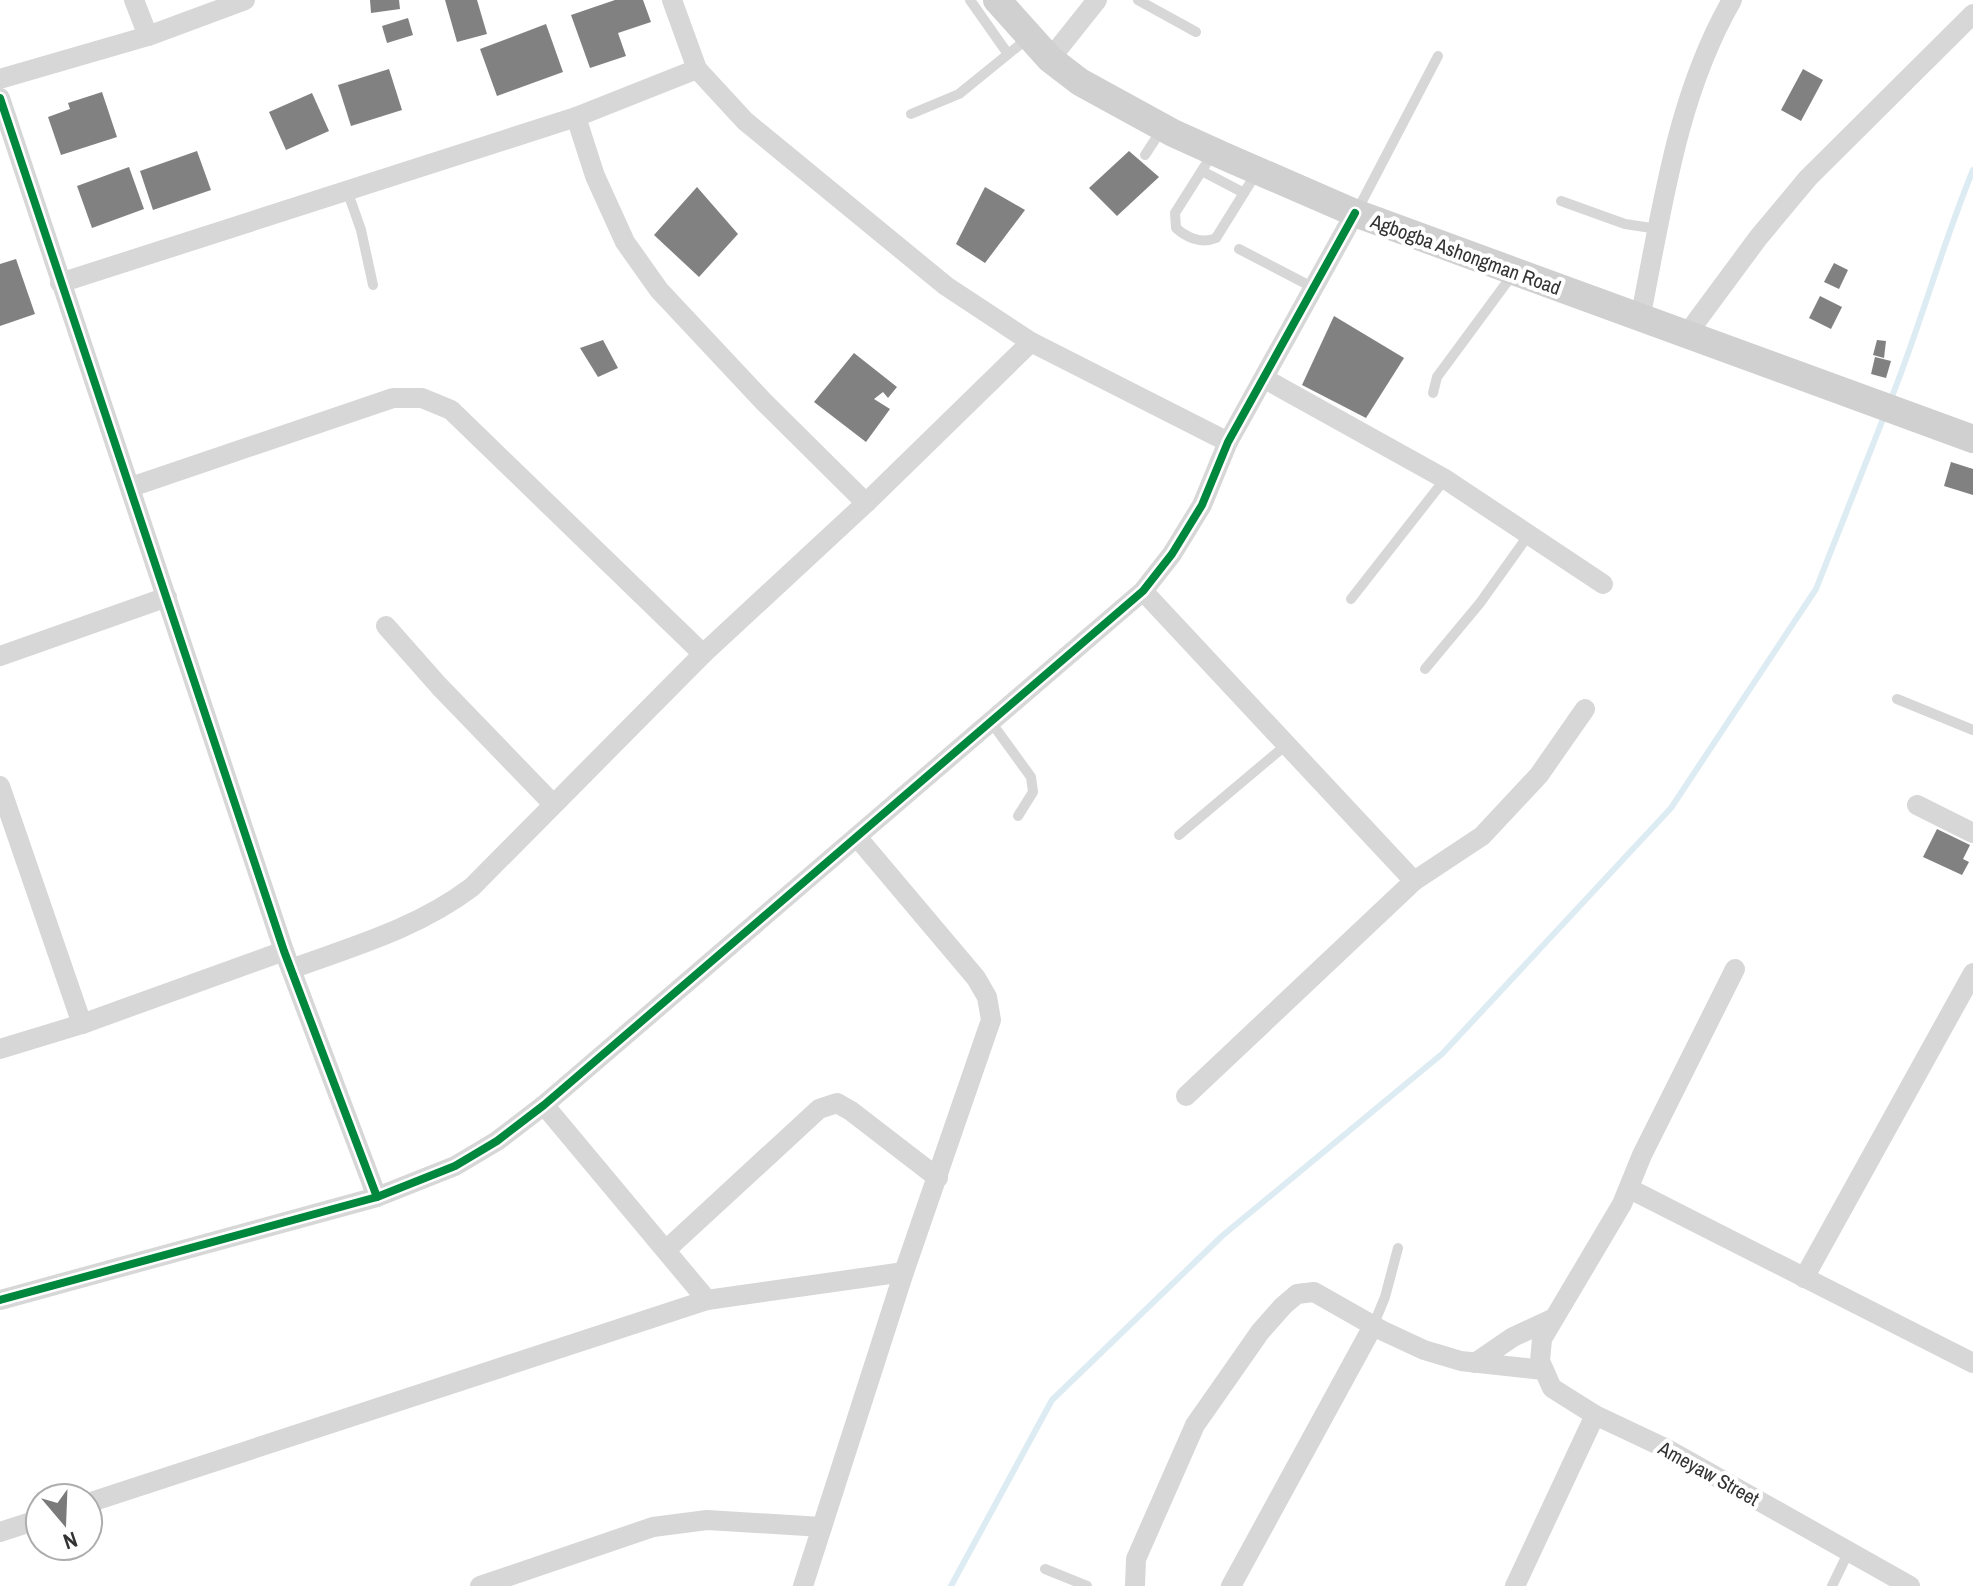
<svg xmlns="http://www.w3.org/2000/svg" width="1973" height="1586" font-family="'Archivo Narrow',sans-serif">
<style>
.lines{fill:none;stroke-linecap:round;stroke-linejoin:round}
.stream{stroke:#ddebf3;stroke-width:6}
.building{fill:#818181}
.lane{stroke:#d7d7d7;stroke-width:10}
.street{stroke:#d7d7d7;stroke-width:20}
.secondary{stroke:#d0d0d0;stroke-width:28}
.cycleway-casing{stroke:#fff;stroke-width:13}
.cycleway{stroke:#00873e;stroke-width:8}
.labels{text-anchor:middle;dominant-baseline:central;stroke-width:8;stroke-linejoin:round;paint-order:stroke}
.street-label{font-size:20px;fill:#333;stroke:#fff}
</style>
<rect width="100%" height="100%" fill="#fff"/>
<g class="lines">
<g class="stream">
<path d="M1891,399C1921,324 1942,245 1973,170"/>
<polyline points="951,1586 1052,1400 1222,1236 1442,1054 1671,808 1816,589 1885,414"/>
</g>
</g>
<g class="building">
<polygon points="370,0 399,0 400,9 371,13"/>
<polygon points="445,0 477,0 487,34 457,42"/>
<polygon points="615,0 643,0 651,22 618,33 626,56 590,68 571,15"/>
<polygon points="408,18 413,35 387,43 382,26"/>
<polygon points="546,24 563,72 497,96 480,49"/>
<polygon points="389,69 402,110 351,126 338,85"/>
<polygon points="1803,69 1823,80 1801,121 1781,110"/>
<polygon points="102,92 117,137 61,155 48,117 70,109 68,103"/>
<polygon points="312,93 329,131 286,150 269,112"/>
<polygon points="197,151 211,190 153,210 140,171"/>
<polygon points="1129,151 1159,177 1117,216 1089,188"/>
<polygon points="129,167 144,209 92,228 77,186"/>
<polygon points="697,187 738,234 699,277 654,235"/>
<polygon points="985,187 1025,210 985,263 956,244"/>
<polygon points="16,259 35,314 0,326 0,264"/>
<polygon points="1834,263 1848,270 1839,289 1824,282"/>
<polygon points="1820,296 1842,307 1831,329 1809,318"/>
<polygon points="1334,316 1404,358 1366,418 1302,385"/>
<polygon points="603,340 618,368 598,377 580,348"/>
<polygon points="1877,340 1886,341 1884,358 1873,355"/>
<polygon points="854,353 897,387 888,398 883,392 874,399 890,409 866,442 814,402"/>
<polygon points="1875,357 1891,361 1886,378 1871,374"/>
<polygon points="1951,462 1973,469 1973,495 1944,486"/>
<polygon points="1937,829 1970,845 1963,859 1969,862 1962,875 1923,857"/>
</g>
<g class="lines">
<g class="lane">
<polyline points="970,0 1008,54"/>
<polyline points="1138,0 1196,32"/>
<polyline points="911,114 959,94 1028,38"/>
<path d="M1213,153L1175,213L1176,228C1187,238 1202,244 1216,238L1257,172"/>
<polyline points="1145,155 1162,129"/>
<polyline points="1202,171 1244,193"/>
<polyline points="347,190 361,230 373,285"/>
<polyline points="1561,201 1625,224 1658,229"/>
<polyline points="1357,211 1438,56"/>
<polyline points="1239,249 1314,288"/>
<polyline points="1433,393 1437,377 1513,274"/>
<polyline points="1351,599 1445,479"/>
<polyline points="1425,669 1480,603 1530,533"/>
<polyline points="1897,699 1973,730"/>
<polyline points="991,722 1031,777 1033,792 1018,816"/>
<polyline points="1179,835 1286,745"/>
<polyline points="1373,1326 1385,1297 1398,1248"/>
<polyline points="1045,1569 1087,1586"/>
<polyline points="1832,1586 1849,1551"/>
</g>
<g class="street">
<polyline points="134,0 148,36"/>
<polyline points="1050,59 1097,0"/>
<polyline points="697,69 745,121 946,286 1031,342 1228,442"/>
<polyline points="0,79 148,36 245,0"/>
<polyline points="0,98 284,951 377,1197"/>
<polyline points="576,117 595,176 625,242 659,290 763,401 866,503"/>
<polyline points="60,283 576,117 697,69 672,0"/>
<path d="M1640,319C1662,211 1676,97 1732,0"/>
<polyline points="1687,334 1758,238 1808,178 1973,14"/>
<polyline points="1265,379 1445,479 1603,584"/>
<polyline points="131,487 393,398 422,398 451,410 703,654"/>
<polyline points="1143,591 1414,881"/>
<polyline points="386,626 439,686 553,804"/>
<polyline points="0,656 167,597"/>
<polyline points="0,786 82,1024"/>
<polyline points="1917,805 1973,833"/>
<path d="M291,969C354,946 418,928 472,887L703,654L866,503L1031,342"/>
<polyline points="1735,969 1642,1155 1622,1204 1542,1339 1540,1361 1552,1388 1595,1415 1667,1449 1910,1586"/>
<polyline points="0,1049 82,1024 284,951"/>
<polyline points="1186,1096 1414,881 1482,836 1539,775 1585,709"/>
<polyline points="544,1105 707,1300"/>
<polyline points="1630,1189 1973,1363"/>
<polyline points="666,1250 819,1109 837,1103 851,1111 938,1178"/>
<polyline points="1804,1278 1973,973"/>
<polyline points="0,1300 377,1197 455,1166 497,1141 544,1105 1143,591 1172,554 1202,505 1228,442 1355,213"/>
<polyline points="1475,1363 1513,1337 1554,1318"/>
<polyline points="88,1503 707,1300 904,1272"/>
<polyline points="0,1532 40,1519"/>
<polyline points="480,1586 653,1527 707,1520 822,1527"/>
<polyline points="803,1586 904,1272 991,1020 987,997 976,978 857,837"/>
<polyline points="1135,1586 1136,1559 1195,1425 1260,1332 1283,1306 1297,1294 1314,1292 1381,1330 1424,1350 1461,1361 1543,1370"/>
<polyline points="1231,1586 1373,1326"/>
<polyline points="1515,1586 1595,1415"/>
</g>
<polyline class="secondary" points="997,0 1050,59 1080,82 1173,133 1226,157 1355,213 1973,439"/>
<g class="cycleway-casing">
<g id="cycleway">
<polyline points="0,98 284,951 377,1197"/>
<polyline points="0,1300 377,1197 455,1166 497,1141 544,1105 1143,591 1172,554 1202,505 1228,442 1355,213"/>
</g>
</g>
<use href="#cycleway" class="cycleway"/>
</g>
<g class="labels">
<g class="street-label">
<text transform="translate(1466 254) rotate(20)">Agbogba Ashongman Road</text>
<text transform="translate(1709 1473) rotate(29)">Ameyaw Street</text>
</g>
</g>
<g transform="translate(64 1522) rotate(161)"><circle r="38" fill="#ffffff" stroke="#adadad" stroke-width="2"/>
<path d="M0-6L14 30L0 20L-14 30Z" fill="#7a7a7a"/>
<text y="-12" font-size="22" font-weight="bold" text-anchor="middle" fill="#333333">N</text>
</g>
</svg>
